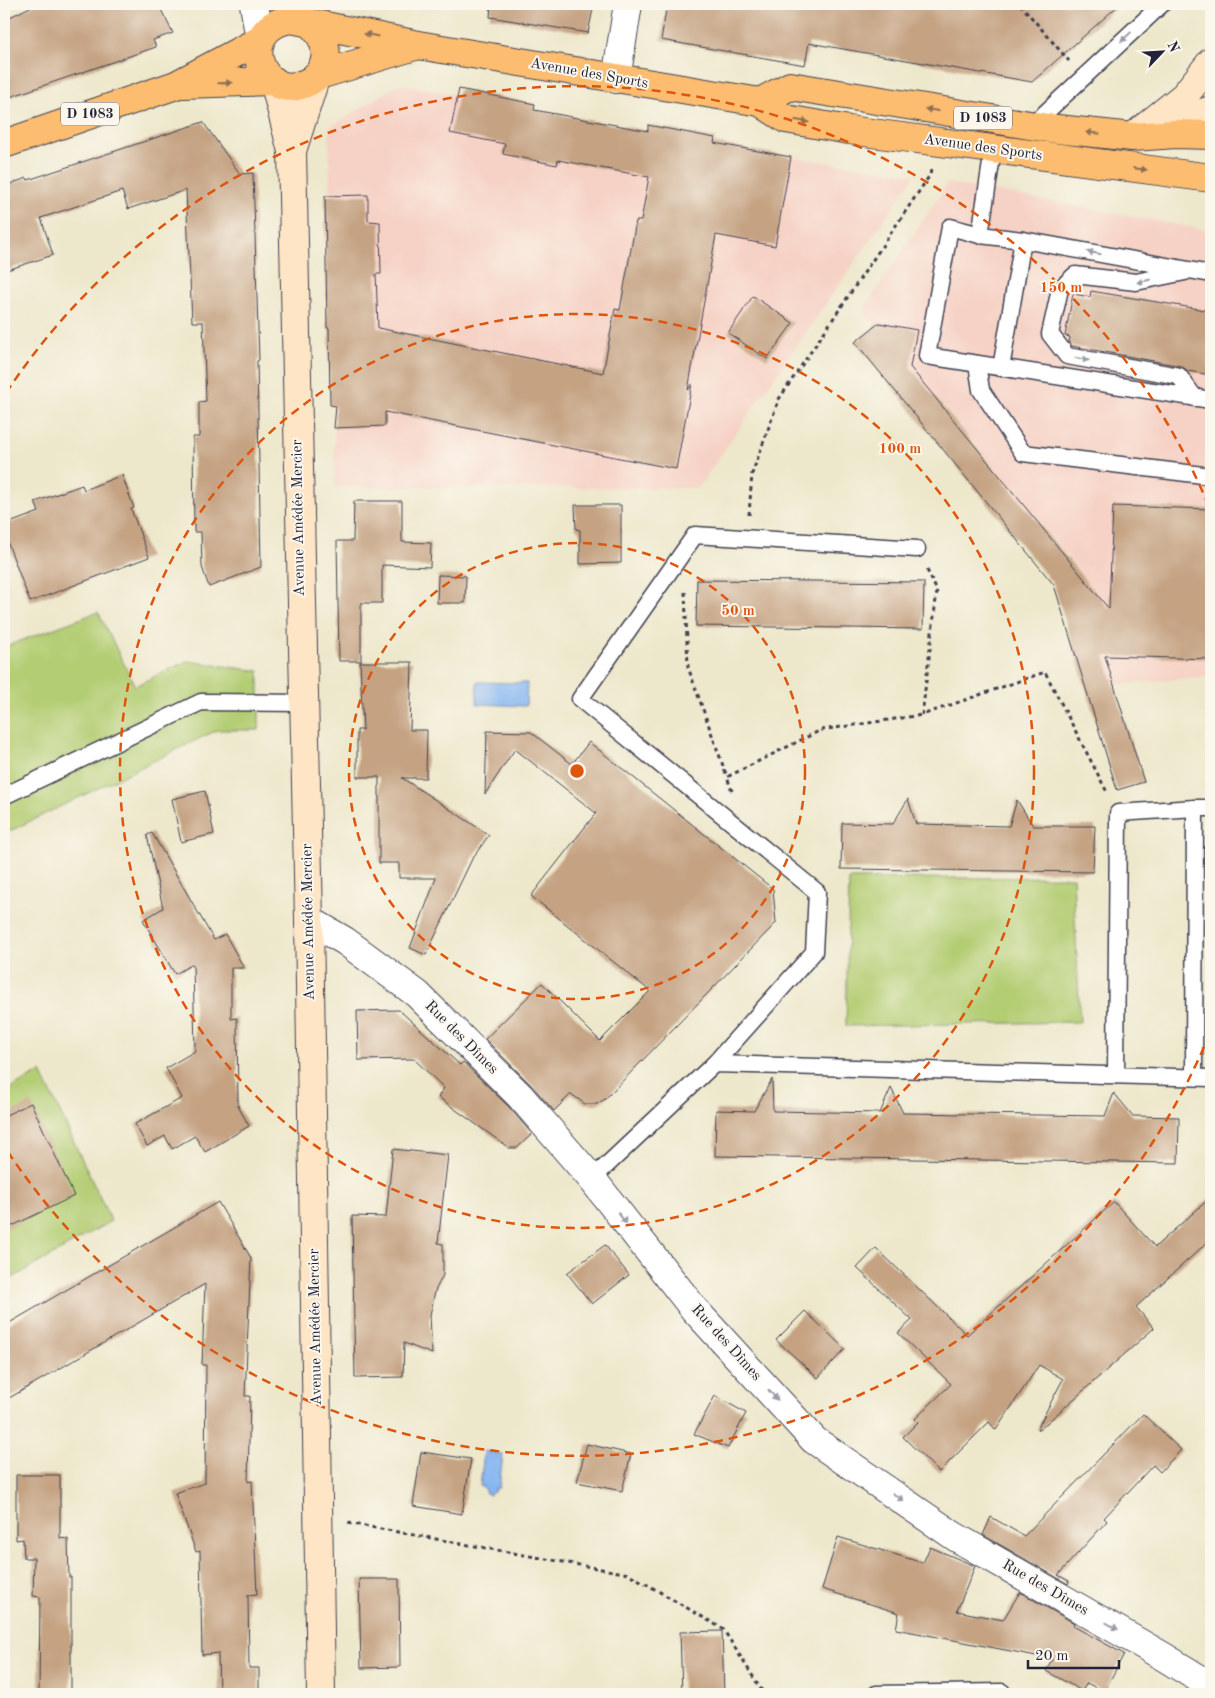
<svg xmlns="http://www.w3.org/2000/svg" width="1215" height="1698" font-family="'Old Standard TT',serif">
<style>
.built{fill:#f6d1c5}
.green{fill:#b3cd73;stroke:#6a7857}
.water{fill:#86b6f1;stroke:#546c96}
.building{fill:#c4a282}
.lines{fill:none;stroke-linecap:round;stroke-linejoin:round}
.service-casing{stroke:#404051;stroke-width:19}
.minor-casing{stroke:#404051;stroke-width:30}
.tertiary-casing{stroke:#404051;stroke-width:30}
.secondary-casing{stroke:#404051;stroke-width:30}
.primary-casing{stroke:#404051;stroke-width:30}
.path{stroke:#404051;stroke-width:3;stroke-dasharray:4 4;stroke-linecap:butt}
.service{stroke:#fff;stroke-width:16}
.minor{stroke:#fff;stroke-width:28}
.tertiary{stroke:#fff;stroke-width:28}
.secondary{stroke:#fee5c5;stroke-width:28}
.primary{stroke:#fcbd6f;stroke-width:28}
.oneway{fill:#8f7055}
.oneway2{fill:#9c9ca7}
.ring{fill:none;stroke:#de560e;stroke-width:2.5;stroke-dasharray:9 6}
.labels{text-anchor:middle;dominant-baseline:central;stroke-width:4;stroke-linejoin:round;paint-order:stroke}
.shield{fill:#fbf7ec;stroke:#636270;stroke-width:1}
.shield-label{font-size:14px;font-weight:bold;fill:#22223b}
.street-label{font-size:15px;fill:#22223b;stroke:#fbf7ec}
.centre{fill:#de560e;stroke:#fbf7ec;stroke-width:2.5}
.ring-label{font-size:15px;text-anchor:middle;font-weight:bold;fill:#de560e;stroke:#fbf7ec;stroke-width:4;stroke-linejoin:round;paint-order:stroke}
</style>
<rect width="100%" height="100%" fill="#fbf7ec"/>
<filter id="ink" filterUnits="userSpaceOnUse"><feTurbulence type="fractalNoise" baseFrequency=".02" numOctaves="2"/><feDisplacementMap in="SourceGraphic" scale="10" xChannelSelector="R" yChannelSelector="G"/><feConvolveMatrix kernelMatrix="1 2 1 2 8 2 1 2 1" color-interpolation-filters="sRGB"/></filter>
<filter id="wash" filterUnits="userSpaceOnUse"><feTurbulence type="fractalNoise" baseFrequency=".0096" numOctaves="4" result="noise"/><feDisplacementMap in="SourceGraphic" scale="20" xChannelSelector="R" yChannelSelector="G"/><feGaussianBlur stdDeviation="1.12" result="paint"/><feColorMatrix in="noise" values="0 0 0 0 0 0 0 0 0 0 0 0 0 0 0 0 0 1.4 0 .05"/><feComposite in="paint" operator="in"/></filter>
<g filter="url(#wash)">
<rect width="100%" height="100%" fill="#ede7cb"/>
<g class="built">
<polygon points="400,84 647,131 648,125 698,140 699,135 715,138 715,143 791,157 915,175 698,488 335,487 334,406 330,405 329,328 326,328 326,310 329,310 328,275 326,275 325,260 328,260 327,224 325,224 325,199 330,195 329,128"/>
<polygon points="948,183 1211,231 1211,676 1114,685 1080,572 863,310"/>
</g>
<g class="green">
<polygon points="98,612 135,686 187,661 259,671 259,730 217,730 4,834 4,647"/>
<polygon points="1073,877 1080,1022 846,1026 849,879"/>
<polygon points="41,1072 111,1221 4,1283 4,1092"/>
</g>
<g class="water">
<polygon points="477,682 527,683 526,706 477,704"/>
<polygon points="484,1451 503,1454 499,1488 495,1488 495,1491 489,1495 486,1493 483,1487 480,1487"/>
</g>
<g id="blocks">
<g class="building">
<polygon points="36,4 158,4 173,33 153,40 156,47 10,97 4,86 4,20"/>
<polygon points="491,4 594,4 588,33 490,17"/>
<polygon points="667,4 794,4 824,9 825,4 1120,4 1032,82 809,43 805,65 661,40"/>
<polygon points="459,89 535,104 534,110 648,131 648,125 715,138 714,143 791,157 775,246 716,235 688,390 692,384 676,469 385,412 385,426 334,428 336,406 330,405 329,328 327,328 325,196 368,195 368,221 380,222 381,274 376,274 378,328 603,373 615,309 620,310 636,221 641,221 649,177 558,160 557,165 503,154 505,144 450,133"/>
<polygon points="203,122 240,174 253,173 259,360 257,361 261,567 209,587 202,567 201,532 194,532 193,437 199,437 199,402 206,401 203,322 192,322 186,190 128,209 122,191 41,218 53,255 4,271 4,186 27,178 28,180"/>
<polygon points="1091,291 1211,311 1211,375 1188,371 1181,366 1072,346 1069,342 1070,337 1065,336 1073,294 1090,297"/>
<polygon points="753,296 793,323 767,359 728,333"/>
<polygon points="879,323 917,330 910,367 1109,609 1113,506 1211,509 1211,659 1105,656 1144,782 1117,790 1054,585 855,342"/>
<polygon points="122,475 134,508 131,509 149,557 30,602 4,533 4,525 39,512 35,502 82,485 84,490"/>
<polygon points="354,501 402,501 402,542 431,543 430,567 382,565 382,603 361,603 361,661 339,661 337,541 353,541"/>
<polygon points="575,505 621,505 621,563 580,564 580,530 576,529"/>
<polygon points="438,575 466,576 465,603 437,603"/>
<polygon points="697,580 924,582 923,629 696,626"/>
<polygon points="360,662 412,662 410,730 427,730 426,778 402,778 489,835 472,859 426,955 410,948 436,878 399,878 399,863 379,863 379,777 357,777 357,730 363,730"/>
<polygon points="487,731 531,732 572,764 589,742 773,889 776,923 605,1099 597,1104 585,1104 571,1094 554,1111 531,1085 485,1039 542,983 600,1041 650,991 531,896 596,813 515,749 485,794"/>
<polygon points="205,791 214,834 181,842 172,799"/>
<polygon points="908,799 916,824 1009,826 1017,800 1033,826 1095,826 1093,872 841,869 842,823 893,824"/>
<polygon points="152,833 214,940 225,934 244,968 231,968 231,1019 237,1018 238,1106 249,1126 205,1152 195,1136 172,1149 165,1136 147,1146 135,1124 182,1098 166,1068 195,1051 193,964 175,974 143,920 163,908 147,835"/>
<polygon points="399,1010 460,1065 463,1062 509,1107 532,1134 517,1148 509,1148 438,1097 444,1088 414,1059 358,1060 357,1011"/>
<polygon points="772,1079 773,1111 880,1113 891,1088 903,1113 1105,1116 1114,1093 1133,1116 1179,1117 1178,1163 715,1156 716,1110 754,1111"/>
<polygon points="31,1103 74,1196 4,1230 4,1116"/>
<polygon points="393,1149 448,1155 438,1243 443,1244 443,1275 435,1291 430,1315 432,1354 404,1343 403,1377 355,1378 352,1216 386,1217"/>
<polygon points="1211,1197 1211,1239 1136,1307 1154,1328 1039,1430 1037,1429 1063,1379 1039,1365 996,1430 989,1422 939,1472 903,1437 918,1422 915,1419 951,1384 898,1333 912,1320 857,1268 876,1248 967,1335 1114,1202 1155,1247"/>
<polygon points="218,1202 251,1258 245,1396 250,1396 248,1482 252,1481 257,1594 248,1595 249,1668 259,1668 259,1694 219,1694 218,1653 202,1655 200,1551 196,1552 175,1493 205,1483 206,1365 202,1365 205,1284 4,1401 4,1326"/>
<polygon points="605,1245 629,1275 592,1304 567,1273"/>
<polygon points="805,1311 845,1349 818,1378 776,1340"/>
<polygon points="715,1396 746,1413 728,1448 694,1434"/>
<polygon points="1143,1414 1181,1450 1160,1472 1153,1465 1104,1518 1107,1521 1058,1575 1069,1581 1068,1584 983,1535 991,1517 1024,1536"/>
<polygon points="587,1444 631,1454 622,1491 577,1482"/>
<polygon points="421,1452 471,1459 462,1514 413,1506"/>
<polygon points="16,1475 60,1475 60,1538 68,1539 69,1577 71,1577 71,1694 39,1694 40,1597 33,1596 34,1558 24,1558 23,1539 16,1540"/>
<polygon points="838,1537 923,1563 930,1547 975,1566 957,1611 1003,1620 1020,1592 1074,1623 1073,1626 1124,1654 1104,1692 1087,1683 1082,1691 1046,1671 1052,1659 896,1629 899,1613 822,1589"/>
<polygon points="359,1579 399,1579 400,1667 361,1668"/>
<polygon points="722,1631 724,1694 682,1694 680,1632"/>
</g>
</g>
</g>
<g filter="url(#ink)">
<use href="#blocks" fill-opacity="0" stroke="#404051" stroke-width="1"/>
<g class="lines">
<g class="service-casing">
<g id="service">
<polyline points="1026,125 1042,116 1162,4"/>
<polyline points="980,235 993,150"/>
<polyline points="1185,272 1136,282 1075,275 1060,289 1050,334 1067,356 1179,376 1195,398"/>
<polyline points="1211,274 1023,240 980,235 950,227 927,356 1211,400"/>
<polyline points="977,364 981,390 1023,453 1211,476"/>
<polyline points="1001,368 1023,240"/>
<polyline points="4,796 201,702 304,703"/>
<polyline points="714,1064 814,952 817,892 580,699 695,535 917,549"/>
<polyline points="1116,1075 1118,813 1195,808"/>
<polyline points="1194,1077 1195,808 1211,808"/>
<polyline points="592,1179 714,1064 1211,1078"/>
<polyline points="876,1694 1002,1692"/>
</g>
</g>
<g class="minor-casing">
<g id="minor">
<polyline points="616,79 628,4"/>
<polyline points="309,920 345,941 417,994 520,1096 592,1179 694,1309 814,1440 954,1536 1164,1657 1211,1686"/>
</g>
</g>
<g class="tertiary-casing">
<polyline id="tertiary" points="254,4 260,40"/>
</g>
<g class="secondary-casing">
<g id="secondary">
<polyline points="274,81 292,151 309,920 321,1694"/>
<polyline points="1155,129 1211,110"/>
<polyline points="1133,137 1184,96 1211,62"/>
<polyline points="292,151 316,76"/>
</g>
</g>
<g class="primary-casing">
<g id="primary">
<path d="M309,23C320,32 328,44 325,60C322,70 316,79 306,83C260,104 234,28 291,19L418,45L760,102L786,119L849,130L1211,178"/>
<polyline points="316,76 415,46"/>
<polyline points="183,84 274,81"/>
<polyline points="760,102 790,86 1048,128 1133,137 1176,134 1211,135"/>
<polyline points="4,144 176,85 260,40"/>
</g>
</g>
<g class="path">
<polyline points="1020,4 1069,61"/>
<polyline points="749,515 752,474 779,399 930,175 931,170"/>
<polyline points="927,570 937,591 922,715 1045,672 1108,794"/>
<polyline points="685,592 688,667 727,777"/>
<polyline points="732,791 727,777 821,730 922,715"/>
<polyline points="348,1523 629,1574 723,1629 764,1694"/>
</g>
<use href="#service" class="service"/>
<use href="#minor" class="minor"/>
<use href="#tertiary" class="tertiary"/>
<use href="#secondary" class="secondary"/>
<use href="#primary" class="primary"/>
</g>
<defs><path id="oneway-solid" d="M-6-.8H1V-3.2L6.5 0L1 3.2V.8H-6Z" transform="scale(1.25)"/></defs>
<g class="oneway">
<use href="#oneway-solid" transform="translate(371 35) rotate(-169)"/>
<use href="#oneway-solid" transform="translate(225 83) rotate(-2)"/>
<use href="#oneway-solid" transform="translate(932 110) rotate(-171)"/>
<use href="#oneway-solid" transform="translate(802 121) rotate(10)"/>
<use href="#oneway-solid" transform="translate(1093 133) rotate(-174)"/>
<use href="#oneway-solid" transform="translate(1140 169) rotate(7)"/>
</g>
<g class="oneway2">
<use href="#oneway-solid" transform="translate(1126 37) rotate(137)"/>
<use href="#oneway-solid" transform="translate(1094 253) rotate(-170)"/>
<use href="#oneway-solid" transform="translate(1144 281) rotate(168)"/>
<use href="#oneway-solid" transform="translate(1082 359) rotate(10)"/>
<use href="#oneway-solid" transform="translate(622 1218) rotate(52)"/>
<use href="#oneway-solid" transform="translate(773 1395) rotate(47)"/>
<use href="#oneway-solid" transform="translate(898 1497) rotate(35)"/>
<use href="#oneway-solid" transform="translate(1112 1626) rotate(30)"/>
</g>
</g>
<g class="ring">
<circle cx="577" cy="771" r="228"/>
<circle cx="577" cy="771" r="457"/>
<path d="M1210 1033A685 685 0 0 1 6 1149M6 393A685 685 0 0 1 1210 509"/>
</g>
<g class="labels">
<g class="shield">
<rect x="61" y="102.5" width="58" height="23" rx="4"/>
<rect x="954" y="106.5" width="58" height="23" rx="4"/>
</g>
<g class="shield-label">
<text x="90" y="114">D 1083</text>
<text x="983" y="118">D 1083</text>
</g>
<g class="street-label">
<text transform="translate(589 74) rotate(10)">Avenue des Sports</text>
<text transform="translate(983 148) rotate(8)">Avenue des Sports</text>
<text transform="translate(299 518) rotate(-91)">Avenue Amédée Mercier</text>
<text transform="translate(309 922) rotate(-91)">Avenue Amédée Mercier</text>
<text transform="translate(461 1038) rotate(45)">Rue des Dîmes</text>
<text transform="translate(316 1327) rotate(-91)">Avenue Amédée Mercier</text>
<text transform="translate(726 1343) rotate(48)">Rue des Dîmes</text>
<text transform="translate(1045 1588) rotate(30)">Rue des Dîmes</text>
</g>
</g>
<circle cx="577" cy="771" r="8" class="centre"/>
<g class="ring-label">
<text x="1061" y="292">150 m</text>
<text x="900" y="453">100 m</text>
<text x="738" y="615">50 m</text>
</g>
<rect width="1215" height="1698" fill="none" stroke="#fbf7ec" stroke-width="20"/>
<g transform="translate(1162 52) rotate(65)" stroke="#fbf7ec" stroke-width="4" paint-order="stroke">
<path d="M0-4L9 19L0 12L-9 19Z" fill="#22223b"/>
<text y="-8" font-size="14" font-weight="bold" text-anchor="middle" fill="#22223b">N</text>
</g>
<path d="M1028 1660v8h91v-8" fill="none" stroke="#22223b" stroke-width="2.5"/>
<text x="1035" y="1660" font-size="15" fill="#22223b" stroke="#fbf7ec" stroke-width="4" paint-order="stroke">20 m</text>
</svg>
